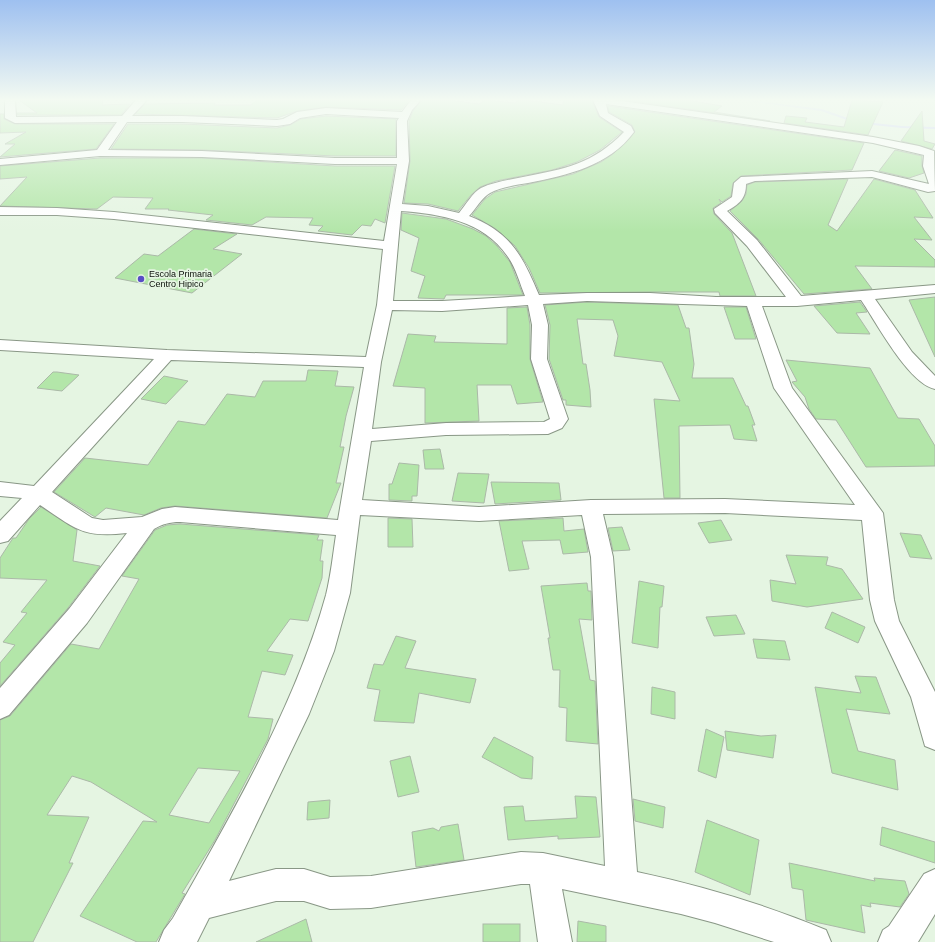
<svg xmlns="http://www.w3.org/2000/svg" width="935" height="942" font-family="Helvetica,sans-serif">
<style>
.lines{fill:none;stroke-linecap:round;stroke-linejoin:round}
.stream{fill:#cfd2fc;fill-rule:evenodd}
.building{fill:#b3e6a9;stroke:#abb9a8;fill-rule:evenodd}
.street-casing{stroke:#899786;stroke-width:2}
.street{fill:#fff;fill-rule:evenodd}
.poi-dot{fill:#584dc5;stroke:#e5f5e2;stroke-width:1.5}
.labels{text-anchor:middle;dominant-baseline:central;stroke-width:3.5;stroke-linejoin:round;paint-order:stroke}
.far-poi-label{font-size:9px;fill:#0b100a;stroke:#e5f5e2;text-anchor:start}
</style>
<rect width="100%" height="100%" fill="#e5f5e2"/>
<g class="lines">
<g class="stream">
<polygon points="739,100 748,100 822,109 856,121 853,122 821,111"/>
<polygon points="864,122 902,126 935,127 935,129 902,128 863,124"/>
</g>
</g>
<g class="building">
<polygon points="19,100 103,100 102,105 130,104 121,115 17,115 17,113 37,113"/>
<polygon points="257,100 409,100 401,110 326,107 297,111 277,118 135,114 145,104 215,103 214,105 251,105"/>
<polygon points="422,100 448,100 479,104 485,100 515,103 519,100 525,100 563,105 563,100 592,100 599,117 622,132 600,150 577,162 552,170 496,181 480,187 471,195 458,211 428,204 404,203 410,161 409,121 413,111"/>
<polygon points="625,100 687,100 722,106 714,112 770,121"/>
<polygon points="852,100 883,102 868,135 784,123 786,116 807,118 805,122 844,127"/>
<polygon points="608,106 864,143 852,170 741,176 733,183 731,196 722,202 719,199 721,203 713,208 714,214 732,233 756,296 720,296 719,292 650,292 540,293 529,268 515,246 496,229 472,215 485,199 495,192 573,174 601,162 613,154 635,132 632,125 609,112"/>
<polygon points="922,111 924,141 935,144 932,149 901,141"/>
<polygon points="0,114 4,114 4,119 15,124 114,124 96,149 0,157 15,144 5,144 26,132 0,133"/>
<polygon points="326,116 396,119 396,156 335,156 202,150 111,149 128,124 182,124 277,128 290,125 301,119"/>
<polygon points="895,150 922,156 922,166 924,173 909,178 879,171"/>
<polygon points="100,158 202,158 335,166 395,166 385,223 375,219 371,226 362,225 352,235 318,231 323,226 309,225 313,218 266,217 252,225 206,220 213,215 168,210 169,209 145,209 153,198 113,197 97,209 0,206 27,177 0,179 0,166"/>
<polygon points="848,179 828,225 837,231 874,179 915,190 933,218 914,217 932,240 914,239 935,260 935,267 855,266 872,289 804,294 758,239 730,211 742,201 746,194 747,185 755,182"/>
<polygon points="402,213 446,219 473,229 486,236 497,246 510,262 523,295 446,295 444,299 418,298 425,276 411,271 419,238 401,230"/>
<polygon points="194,229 237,234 213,249 242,254 192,293 115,278 144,254 158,256"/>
<polygon points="935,297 935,357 909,300"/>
<polygon points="587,302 678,305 686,328 689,328 694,364 692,378 733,378 746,406 748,406 755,425 752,425 757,441 734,439 730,425 679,426 680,498 664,498 654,399 680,401 662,362 614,356 618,336 613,320 577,319 583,364 586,364 590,390 591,407 566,405 566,400 563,400 549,359 550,325 545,305"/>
<polygon points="860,302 867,312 856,313 870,334 837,333 814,306"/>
<polygon points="527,307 530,325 530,359 543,402 517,404 511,385 477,385 479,421 425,423 425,388 393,386 408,334 436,336 434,342 507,344 507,308"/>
<polygon points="724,307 746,307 756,339 735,339"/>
<polygon points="786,360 870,368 898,418 919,419 935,446 935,466 866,467 836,420 816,419 809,409 805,397 792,382 797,381"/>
<polygon points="308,370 338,371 335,386 354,387 346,416 340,447 344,447 336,483 341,483 327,518 175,506 161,508 144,515 106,508 95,517 54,492 85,458 148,465 178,421 205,425 227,394 255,397 263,381 306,381"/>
<polygon points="53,372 57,372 79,375 62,391 37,388"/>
<polygon points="164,376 188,381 166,404 141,399"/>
<polygon points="440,449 444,469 425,469 423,450"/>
<polygon points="399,463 419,465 417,496 412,496 412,501 389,500 389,484 392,484"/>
<polygon points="458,473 489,474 484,503 452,501"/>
<polygon points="491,482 559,483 561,500 495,504"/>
<polygon points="41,507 77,530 73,561 100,566 68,608 0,686 0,663 15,645 3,642 27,613 21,612 47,580 0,578 0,558 13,538 16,538 29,519"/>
<polygon points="388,518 412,519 413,547 388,547"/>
<polygon points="563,518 564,531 584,529 588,552 563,554 560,540 522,541 529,569 509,571 499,521"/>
<polygon points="721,520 732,540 709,543 698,523"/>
<path d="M180,524L319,535L317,540H323L320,561H323L322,578L308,621L290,619L267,651L293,655L285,675L262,671L248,717L273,719L268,739L215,840L182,893L185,894L156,942H137L80,916L143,821L157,822L91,782L72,776L47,815L89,817L69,863H73L33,942H0V720L10,716L71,644L99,649L139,579L122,576L155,530L167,525ZM198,768L240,771L209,823L169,815Z"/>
<polygon points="622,527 630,550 613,551 608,528"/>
<polygon points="900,533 921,535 932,559 910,557"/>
<polygon points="786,555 828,557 826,565 842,569 863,599 807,607 772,601 770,580 796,584"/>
<polygon points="639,581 664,586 662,607 660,607 658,648 632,643"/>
<polygon points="587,583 588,591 591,591 592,620 579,619 590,680 595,681 598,744 566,741 567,708 559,707 560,670 553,670 548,638 550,638 541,586"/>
<polygon points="832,612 865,627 858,643 825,628"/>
<polygon points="736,615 745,634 714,636 706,617"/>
<polygon points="396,636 416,641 405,668 476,679 470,703 419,693 414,723 374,721 380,690 367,688 374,664 383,665"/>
<polygon points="753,639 785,641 790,660 757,658"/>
<polygon points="855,676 876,677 890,714 846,709 858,751 895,760 898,790 832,773 815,687 861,693"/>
<polygon points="652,687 675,692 675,719 651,714"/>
<polygon points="706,729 724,737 716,778 698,771"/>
<polygon points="725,731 761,736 776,735 773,758 727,750"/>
<polygon points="494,737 533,757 532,779 521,778 482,757"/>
<polygon points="410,756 419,792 398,797 390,761"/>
<polygon points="575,796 596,797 600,837 558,839 558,836 508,840 504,807 523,806 525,821 577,818"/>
<polygon points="633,799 665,807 663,828 635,821"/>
<polygon points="330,800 329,818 307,820 308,802"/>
<polygon points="707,820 759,840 750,895 695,872"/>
<polygon points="458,824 464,860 416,867 412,832 433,828 439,831 441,827"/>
<polygon points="882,827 935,842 935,863 880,845"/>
<polygon points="789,863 875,881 874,878 905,881 909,894 900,907 870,903 871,907 861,905 865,933 806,920 803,890 792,888"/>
<polygon points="306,919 312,942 256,942"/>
<polygon points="578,921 606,926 606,942 577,942"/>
<rect x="483" y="924" width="37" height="18"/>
</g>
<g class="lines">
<g class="street-casing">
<g id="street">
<path d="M5,100H15L16,117L122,116L136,100H147L132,116H182L277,120L283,119L297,112L326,108L402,112L411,100H421L412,110L407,121L409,161L402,204L428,206L459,213C465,206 473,192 481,188C494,182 509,180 523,177C565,169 593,164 624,132L600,116L593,100H615L873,137L919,146L934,151L935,191L928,192L872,177L755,181L746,184C746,199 739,204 727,211L757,240L801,296L935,285V293L875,299L912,352L935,376V389C908,383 877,323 861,300L797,306H762L792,388L883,513L894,600L899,621L935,692V750L925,746L911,697L875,621L870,600L862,520L725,513L603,514L613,557L637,872C702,886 764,904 826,930L831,942H774L715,923L681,914L562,889L572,942H538L530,884H521L371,908L330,909L304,901H276L209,918L197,942H159L164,930L173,918C230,817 295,707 326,595C331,575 333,554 336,535L180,522C169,522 163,524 154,529L87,623L9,715L0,719V688L69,609L127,533C82,538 76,529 40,505L8,541L0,543V521L22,498L0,496V482L34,486L154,359L0,350V340L167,350L366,357L377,305L383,249L114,219L57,215H0V207L57,208L114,212L384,241L397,164H335L202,157L100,156L0,165V159L97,150L117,122L15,123L5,118ZM606,104L873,143L924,155L923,166L929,184L872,171L741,177L734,183L732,197L714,209L715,213L747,246L786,297H716L650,293H587L539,295C523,257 511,232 469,216C475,210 482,197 490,193C501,187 516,185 528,183C568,175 609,166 634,132L631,126L608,113ZM326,114L399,118L397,121V158H335L202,151L108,150L127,122H182L277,126L290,124L300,118ZM401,211C441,214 484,221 508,257C516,268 520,284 525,296L442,301H393ZM587,301L747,306L774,388L855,505L725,499L591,500L479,507L362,500L371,441L446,435L548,434L562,428L568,419L547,359L548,325L543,304ZM528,305L532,325L531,359L550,419L544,422L446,423L372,429L381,362L392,310L442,311ZM171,360L364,367L338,520L175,507L162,509L142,517L103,520L92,518L52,492ZM360,515L479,521L582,515L591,557L605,866L543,853L521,852L371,876L330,877L304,869H276L229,881L309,714L334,651L350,593Z"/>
<polygon points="935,869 935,914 918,942 878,942 883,930 889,926 924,874"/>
</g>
</g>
<use href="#street" class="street"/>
</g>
<linearGradient id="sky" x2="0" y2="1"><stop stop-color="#9ec0f0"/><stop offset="0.43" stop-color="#f3faf2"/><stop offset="1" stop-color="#f3faf2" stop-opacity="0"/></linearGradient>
<rect width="935" height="232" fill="url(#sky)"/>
<circle class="poi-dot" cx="141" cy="279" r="4"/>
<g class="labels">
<g class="far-poi-label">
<text x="149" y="274">Escola Primaria<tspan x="149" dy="10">Centro Hipico</tspan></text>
</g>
</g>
</svg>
